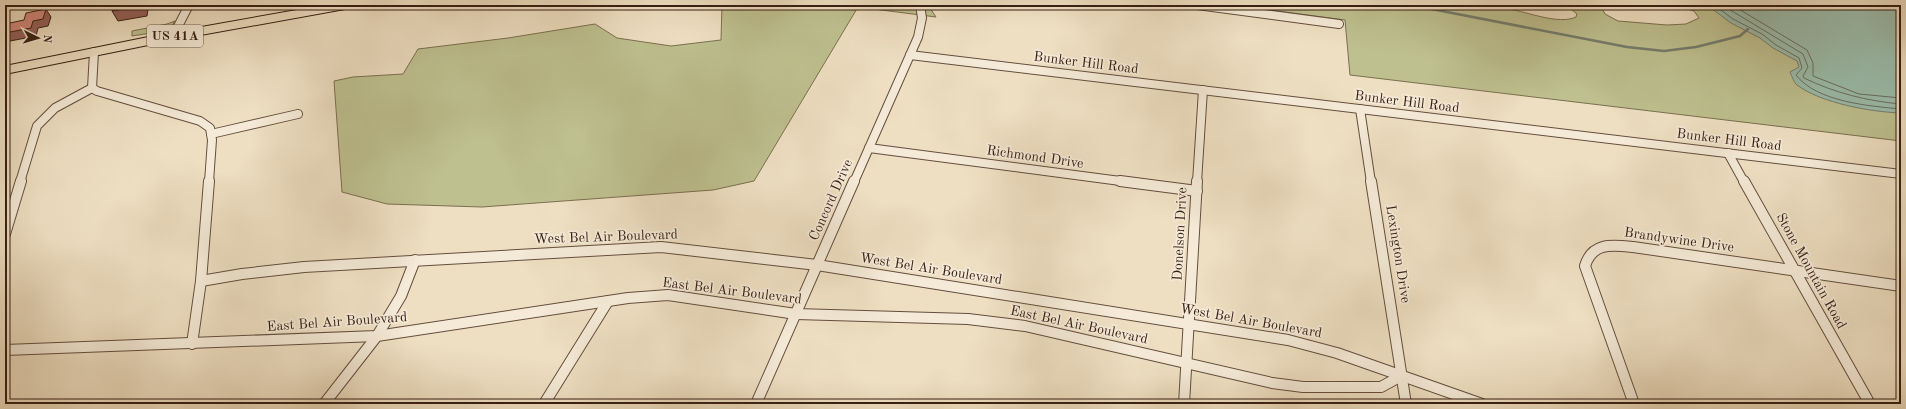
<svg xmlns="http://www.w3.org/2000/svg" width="1906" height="409" font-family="'Old Standard TT',serif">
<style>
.green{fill:#bec08f;stroke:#7a6f50}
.water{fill:#9bbdac;stroke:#737d6e}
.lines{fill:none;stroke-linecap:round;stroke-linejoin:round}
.shore{stroke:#686e5f;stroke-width:1}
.stream{stroke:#737d6e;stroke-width:2.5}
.minor-far1-casing{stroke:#644e3e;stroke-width:10}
.minor-casing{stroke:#644e3e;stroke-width:12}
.trunk-casing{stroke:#361e12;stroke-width:2}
.minor-far1{stroke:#f4ead7;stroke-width:8}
.minor{stroke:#f4ead7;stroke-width:10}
.trunk{fill:#eedfc2;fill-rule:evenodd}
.shaded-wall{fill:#946059;stroke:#361e12}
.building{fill:#d4897f;stroke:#361e12}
.labels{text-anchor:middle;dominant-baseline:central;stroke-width:3.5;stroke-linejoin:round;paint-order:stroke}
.shield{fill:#f4ead7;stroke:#6f5b4d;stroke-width:1}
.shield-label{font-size:13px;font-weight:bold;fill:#361e12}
.street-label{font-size:14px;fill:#361e12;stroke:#f4ead7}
</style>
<rect width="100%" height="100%" fill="#eedfc2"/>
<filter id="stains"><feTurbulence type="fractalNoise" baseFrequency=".005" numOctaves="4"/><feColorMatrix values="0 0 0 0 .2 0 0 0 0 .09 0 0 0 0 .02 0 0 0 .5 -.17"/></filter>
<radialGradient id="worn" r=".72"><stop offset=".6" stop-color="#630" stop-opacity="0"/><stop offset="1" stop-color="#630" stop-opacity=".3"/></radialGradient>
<g class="green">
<polygon points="722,5 928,5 936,17 858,7 754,181 713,190 482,207 387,204 342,192 334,81 353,77 403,74 418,49 508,38 595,24 617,38 671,46 721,40"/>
<path d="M1232,5H1444C1450,6 1456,9 1462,9C1478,10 1493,7 1509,9C1528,12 1558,25 1576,17L1577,14L1572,10V5H1600L1605,14L1618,21L1667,25L1686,24L1699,18L1694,11L1675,5H1901V141L1350,75L1345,20Z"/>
<path d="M175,21C171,32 143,34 132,36V31L167,24Z"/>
</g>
<path class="water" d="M1707,5H1901V113C1871,112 1821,103 1797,85C1794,83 1792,76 1790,72L1799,67L1797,61L1773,48L1760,38L1731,23Z"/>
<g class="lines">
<g class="shore">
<path d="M1714,5L1733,19L1762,34L1776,45L1799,58L1802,68L1796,75C1817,102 1869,106 1901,109"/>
<path d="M1722,5L1803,54L1808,67L1803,76L1804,78C1835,93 1867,101 1901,104"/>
<polyline points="1732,5 1807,50 1813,63 1813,76 1859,94 1901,98"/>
</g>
<polyline class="stream" points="1411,5 1627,47 1664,51 1696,47 1740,36 1748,29"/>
<g class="minor-far1-casing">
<g id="minor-far1">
<polyline points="1197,5 1339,24"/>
<polyline points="173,36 189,5"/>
<polyline points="910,55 1901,174"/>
<polyline points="92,88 97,91 200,121 210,128 212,140 209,182"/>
<polyline points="92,88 94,52"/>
<polyline points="1360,109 1371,182"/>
<polyline points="211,134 298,114"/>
<polyline points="869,148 1128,182"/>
<polyline points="1728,153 1744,182"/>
<polyline points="20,182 37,126 55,108 92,88"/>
<polyline points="854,182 918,37 922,18 920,5"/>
<polyline points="1197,182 1203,90"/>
</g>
</g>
<g class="minor-casing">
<g id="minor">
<polyline points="1120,181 1197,191"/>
<polyline points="1371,181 1406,404"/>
<polyline points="1744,181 1870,404"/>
<polyline points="5,234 21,181"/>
<polyline points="201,281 242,274 304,267 661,247 817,265 1288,340 1337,353 1482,404"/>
<polyline points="192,344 201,281 209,181"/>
<polyline points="5,350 377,336 628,298 668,295 796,314 968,319 1025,326 1272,383 1303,387 1381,387 1401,376"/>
<polyline points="324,404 377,336 401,296 415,260"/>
<polyline points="544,404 608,301"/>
<polyline points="756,404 854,181"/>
<polyline points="1184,404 1197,181"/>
<path d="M1634,404L1585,266C1592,242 1612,245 1633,247L1901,286"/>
</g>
</g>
<g class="trunk-casing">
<polygon id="trunk" points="325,5 351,5 345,9 173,40 5,74 5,66 173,32"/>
</g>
<use href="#minor-far1" class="minor-far1"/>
<use href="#minor" class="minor"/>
<use href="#trunk" class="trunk"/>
</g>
<g class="shaded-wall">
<polygon points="142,5 154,5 154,8 148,9 147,16 118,21 112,11"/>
<polygon points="46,9 51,17 48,26 38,28 36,36 5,42 5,33 33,21"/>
</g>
<g class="building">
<polygon points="114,5 142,5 141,6 112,11"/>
<polygon points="46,9 43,19 33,21 31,28 5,33 5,24 24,20 26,13"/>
</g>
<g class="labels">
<rect class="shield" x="147" y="25" width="56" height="22" rx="3"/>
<g class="shield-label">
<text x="175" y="36">US 41A</text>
</g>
<g class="street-label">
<text transform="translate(1086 63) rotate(7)">Bunker Hill Road</text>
<text transform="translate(1407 102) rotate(7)">Bunker Hill Road</text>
<text transform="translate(1729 140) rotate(7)">Bunker Hill Road</text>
<text transform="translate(1035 157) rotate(8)">Richmond Drive</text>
<text transform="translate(831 200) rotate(-66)">Concord Drive</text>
<text transform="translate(1180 234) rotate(-87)">Donelson Drive</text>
<text transform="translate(606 237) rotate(-2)">West Bel Air Boulevard</text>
<text transform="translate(1679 240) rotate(8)">Brandywine Drive</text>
<text transform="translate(1398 254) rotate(81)">Lexington Drive</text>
<text transform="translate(931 269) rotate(9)">West Bel Air Boulevard</text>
<text transform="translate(1811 271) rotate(61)">Stone Mountain Road</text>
<text transform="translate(732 291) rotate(7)">East Bel Air Boulevard</text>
<text transform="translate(1251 321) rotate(10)">West Bel Air Boulevard</text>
<text transform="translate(337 322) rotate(-4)">East Bel Air Boulevard</text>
<text transform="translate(1079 325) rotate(12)">East Bel Air Boulevard</text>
</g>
</g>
<rect width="1906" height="409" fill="none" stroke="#eedfc2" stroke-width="20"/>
<rect x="6" y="6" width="1894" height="397" fill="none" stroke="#361e12" stroke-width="2"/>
<rect x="10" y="10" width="1886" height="389" fill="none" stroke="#361e12"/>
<g transform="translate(38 38) rotate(95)" stroke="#f4ead7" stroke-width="3" paint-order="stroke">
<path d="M0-3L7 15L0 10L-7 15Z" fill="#361e12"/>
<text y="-6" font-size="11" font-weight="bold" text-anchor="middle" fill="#361e12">N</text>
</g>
<rect width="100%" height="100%" filter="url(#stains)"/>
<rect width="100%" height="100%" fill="url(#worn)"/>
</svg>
